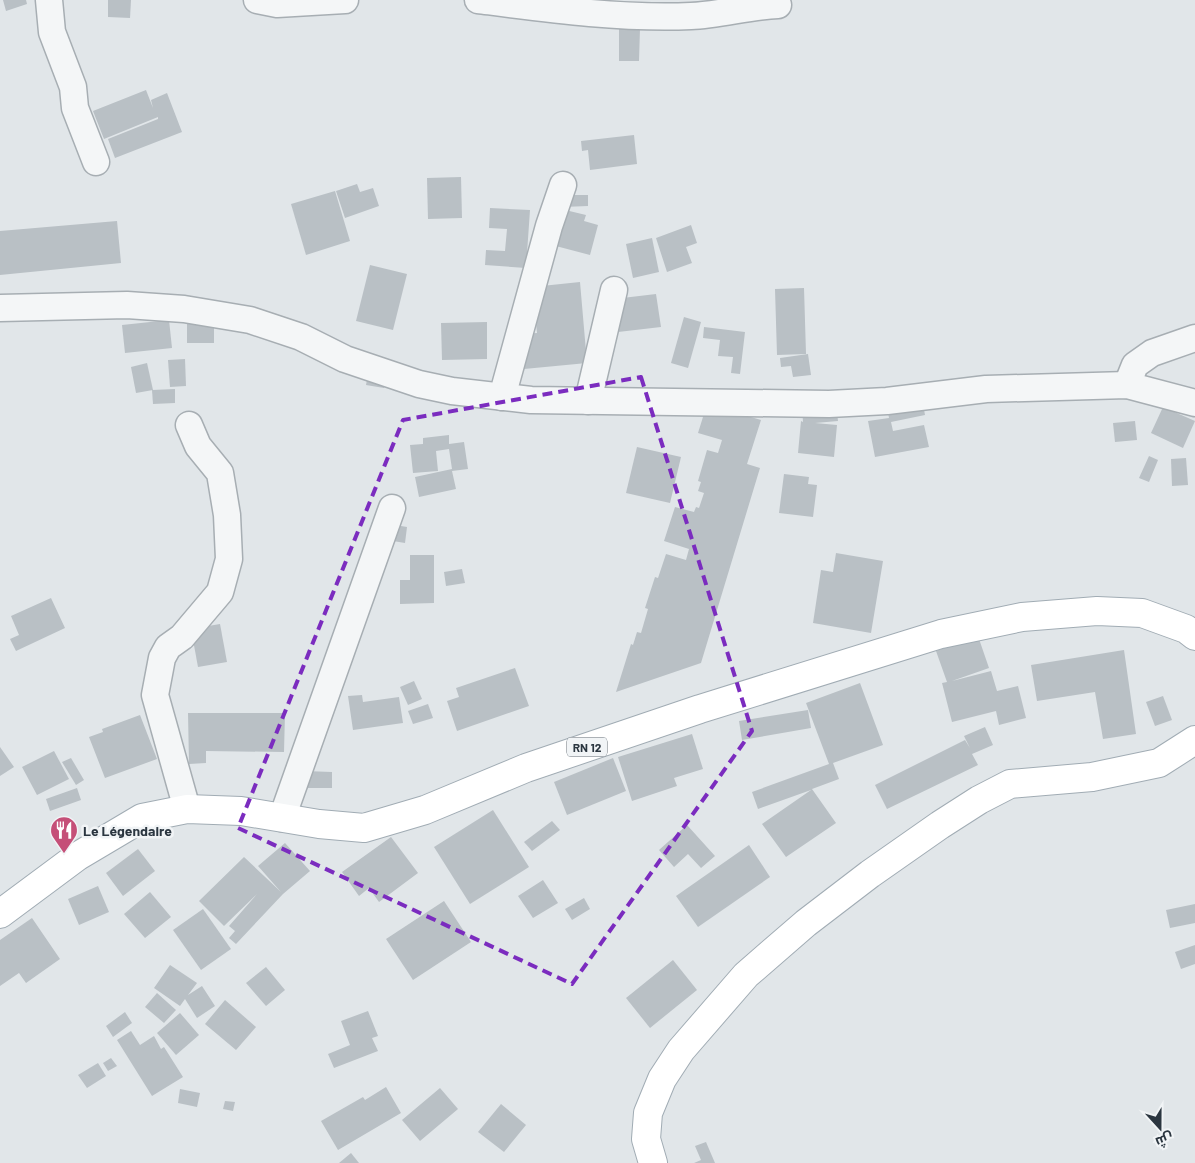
<svg xmlns="http://www.w3.org/2000/svg" width="1195" height="1163" font-family="Barlow,Cairo,sans-serif">
<style>
.building{fill:#b9c0c5}
.lines{fill:none;stroke-linecap:round;stroke-linejoin:round}
.minor-casing{stroke:#a7aeb3;stroke-width:29}
.major-casing{stroke:#a1acb4;stroke-width:30}
.minor{stroke:#f4f6f7;stroke-width:26}
.major{stroke:#fff;stroke-width:28}
.marked{fill:none;stroke:#7b2cbf;stroke-width:4;stroke-dasharray:10 6;stroke-linejoin:round}
.labels{text-anchor:middle;dominant-baseline:central;stroke-width:5;stroke-linejoin:round;paint-order:stroke}
.shield{fill:#f1f4f6;stroke:#666f77;stroke-width:1}
.shield-label{font-size:12px;font-weight:bold;fill:#2b3640}
.poi-label{font-size:14px;font-weight:bold;fill:#2b3640;stroke:#f1f4f6;text-anchor:start}
</style>
<rect width="100%" height="100%" fill="#e1e6e9"/>
<g class="building">
<polygon points="3,0 26,0 27,4 6,11"/>
<polygon points="108,0 131,0 130,18 108,17"/>
<polygon points="619,28 640,28 639,61 619,61"/>
<polygon points="146,90 153,108 151,100 167,93 182,132 115,158 108,139 158,119 158,117 104,139 93,111"/>
<polygon points="634,135 637,164 590,170 588,150 582,151 581,141"/>
<polygon points="461,177 462,218 428,219 427,178"/>
<polygon points="357,184 360,192 373,188 379,206 345,218 336,191"/>
<polygon points="335,191 350,241 306,255 291,204"/>
<polygon points="562,195 588,195 588,206 563,207"/>
<polygon points="490,208 530,210 526,268 485,265 486,250 505,251 507,229 489,228"/>
<polygon points="561,209 586,215 584,221 598,225 590,255 552,245"/>
<polygon points="117,221 121,263 0,275 0,231"/>
<polygon points="691,225 697,243 686,247 692,263 667,272 656,238"/>
<polygon points="652,238 659,272 633,278 626,244"/>
<polygon points="370,265 407,274 393,330 356,321"/>
<polygon points="580,282 587,363 524,369 520,334 537,333 532,287"/>
<polygon points="804,288 806,354 777,355 775,289"/>
<polygon points="656,294 661,327 618,332 614,299"/>
<polygon points="684,317 701,322 688,368 671,363"/>
<polygon points="169,320 172,348 125,353 122,325"/>
<rect x="187" y="322" width="27" height="21"/>
<polygon points="487,322 487,359 442,360 441,323"/>
<polygon points="704,327 745,332 740,374 731,373 733,357 718,356 720,340 703,338"/>
<polygon points="808,354 811,375 793,377 791,366 781,367 780,358"/>
<polygon points="185,359 186,386 170,387 168,360"/>
<polygon points="147,363 153,390 136,393 131,367"/>
<polygon points="368,374 387,377 384,388 366,385"/>
<polygon points="175,389 175,403 153,404 152,390"/>
<polygon points="922,399 925,415 891,422 893,431 924,425 929,447 875,457 868,421 889,418 887,406"/>
<polygon points="707,404 761,420 747,464 760,468 701,663 616,692 631,644 633,645 637,632 641,633 648,609 645,608 655,577 658,578 666,554 686,560 689,549 664,541 675,507 694,512 696,507 699,508 704,493 698,491 701,482 698,481 707,450 718,453 722,440 698,433"/>
<polygon points="836,404 838,421 815,423 837,425 834,457 798,453 801,421 803,422 802,406"/>
<polygon points="1163,407 1195,421 1183,448 1151,433"/>
<polygon points="1135,421 1137,440 1115,442 1113,423"/>
<polygon points="449,435 449,444 464,442 468,469 452,471 456,489 419,497 415,477 452,469 449,449 436,451 438,471 413,473 410,445 423,444 423,438"/>
<polygon points="637,447 681,457 670,503 626,493"/>
<polygon points="1149,456 1158,460 1149,482 1139,478"/>
<polygon points="1186,458 1188,485 1172,486 1171,459"/>
<polygon points="784,474 809,477 808,484 817,485 813,517 779,513"/>
<polygon points="389,524 407,527 405,543 387,540"/>
<polygon points="836,553 883,561 871,633 813,623 821,570 833,572"/>
<polygon points="410,555 434,555 434,603 400,604 400,580 410,580"/>
<polygon points="462,569 465,583 446,586 444,572"/>
<polygon points="51,598 65,628 16,651 10,639 19,635 11,616"/>
<polygon points="220,624 227,662 198,667 191,629"/>
<polygon points="978,636 989,668 952,681 991,671 997,691 1018,686 1026,718 999,725 996,711 952,722 942,683 947,682 936,651"/>
<polygon points="1124,650 1136,734 1103,739 1095,692 1037,701 1031,665"/>
<polygon points="515,668 529,706 457,731 447,701 459,697 456,688"/>
<polygon points="414,681 422,699 408,705 400,687"/>
<polygon points="860,683 883,745 833,763 839,779 812,789 836,823 786,857 762,824 811,790 758,809 752,792 829,764 806,703"/>
<polygon points="362,695 363,702 399,697 403,723 353,730 348,696"/>
<polygon points="1163,696 1172,720 1155,726 1146,702"/>
<polygon points="428,704 433,718 413,724 408,711"/>
<polygon points="808,710 811,728 742,740 739,721"/>
<polygon points="188,713 285,713 284,752 206,751 206,763 189,764"/>
<polygon points="140,715 157,759 105,778 89,737 103,732 102,729"/>
<polygon points="985,727 993,745 972,754 978,765 887,809 875,785 965,740 970,748 964,736"/>
<polygon points="692,734 703,769 674,778 677,786 632,801 618,757"/>
<polygon points="0,747 14,767 0,776"/>
<polygon points="54,751 69,779 37,795 22,767"/>
<polygon points="71,758 84,780 76,785 62,762"/>
<polygon points="613,758 626,791 567,815 554,782"/>
<polygon points="305,771 332,772 332,788 305,788"/>
<polygon points="77,788 81,800 50,811 46,799"/>
<polygon points="493,810 529,867 470,904 434,847"/>
<polygon points="552,821 560,830 532,851 524,842"/>
<polygon points="687,825 715,856 701,868 688,854 674,867 659,850"/>
<polygon points="391,837 418,873 379,902 369,888 359,896 342,872"/>
<polygon points="285,843 310,871 283,894 236,944 229,938 235,931 229,926 257,894 224,926 199,901 244,857 281,892 258,866"/>
<polygon points="749,845 770,877 698,927 676,896"/>
<polygon points="138,849 155,871 123,896 106,873"/>
<polygon points="543,880 558,903 533,918 518,896"/>
<polygon points="98,886 109,912 79,925 68,899"/>
<polygon points="150,892 171,917 145,938 124,914"/>
<polygon points="584,898 590,909 572,920 565,909"/>
<polygon points="444,901 471,942 413,980 386,939"/>
<polygon points="1195,904 1195,923 1170,928 1166,910"/>
<polygon points="203,909 231,949 201,970 173,930"/>
<polygon points="32,918 60,959 26,983 19,973 0,986 0,940"/>
<polygon points="1195,945 1195,964 1181,969 1175,952"/>
<polygon points="673,960 697,990 650,1028 626,998"/>
<polygon points="170,965 197,983 188,995 202,986 215,1006 197,1018 185,999 180,1006 154,988"/>
<polygon points="266,967 285,990 266,1006 246,983"/>
<polygon points="157,993 176,1010 164,1023 145,1007"/>
<polygon points="225,1000 256,1027 236,1050 205,1024"/>
<polygon points="368,1011 378,1036 372,1038 378,1051 334,1068 328,1054 350,1045 341,1021"/>
<polygon points="125,1012 132,1023 113,1037 106,1026"/>
<polygon points="180,1013 199,1035 176,1055 157,1033"/>
<polygon points="131,1031 140,1045 154,1036 161,1049 164,1047 183,1077 152,1096 117,1040"/>
<polygon points="111,1058 117,1066 108,1071 103,1063"/>
<polygon points="98,1063 106,1076 87,1088 78,1075"/>
<polygon points="386,1087 401,1113 338,1150 321,1121 363,1097 365,1100"/>
<polygon points="440,1088 458,1109 420,1141 402,1120"/>
<polygon points="180,1089 200,1093 197,1107 178,1103"/>
<polygon points="225,1101 235,1102 233,1111 223,1109"/>
<polygon points="501,1104 526,1125 504,1152 478,1132"/>
<polygon points="706,1142 715,1163 694,1163 701,1160 695,1146"/>
<polygon points="351,1153 359,1163 339,1163"/>
</g>
<g class="lines">
<g class="minor-casing">
<g id="minor">
<polyline points="49,0 52,32 73,87 75,108 96,162"/>
<polyline points="257,0 277,4 345,0"/>
<path d="M478,0C548,9 620,19 691,16C720,15 749,6 778,5"/>
<polyline points="0,308 127,305 184,309 250,320 301,337 345,359 419,384 452,391 531,400 829,404 887,401 986,389 1127,385 1195,403"/>
<polyline points="1127,385 1135,365 1152,353 1195,338"/>
<polyline points="502,397 549,226 563,185"/>
<polyline points="588,401 614,290"/>
<polyline points="187,809 155,695 162,658 168,647 182,637 220,592 229,559 227,515 220,473 198,446 189,425"/>
<polyline points="282,818 392,508"/>
</g>
</g>
<g class="major-casing">
<g id="major">
<polyline points="0,914 78,856 142,818 187,809 241,811 319,824 364,828 425,810 526,768 700,709 941,634 1022,617 1097,611 1142,613 1186,629 1195,636"/>
<polyline points="653,1163 646,1139 648,1113 662,1079 681,1050 746,975 806,923 870,874 940,825 979,800 1010,784 1092,777 1159,763 1195,740"/>
</g>
</g>
<use href="#minor" class="minor"/>
<use href="#major" class="major"/>
</g>
<path class="marked" d="M641,377L752,731L572,984L238,828L403,420Z"/>
<defs>
<g id="restaurant-pin" transform="scale(1.4375)"><path d="M0 17L-7.5 6A9.5 9.5 0 1 1 7.5 6Z" fill="#c54f78" stroke="#f1f4f6"/><path d="M-5-6h1v4h1v-4h1v4h1v-4h1v5L-1.5 .5V6h-2V.5L-5-1ZM5-6V6H3V1.5H1.5Q1.5-4 5-6Z" fill="#fff"/></g>
</defs>
<g fill-rule="evenodd">
<use href="#restaurant-pin" x="64" y="830"/>
</g>
<g class="labels">
<rect class="shield" x="567" y="737.5" width="40" height="19" rx="4"/>
<g class="shield-label">
<text x="587" y="747">RN 12</text>
</g>
<g class="poi-label">
<text x="83" y="830">Le Légendaire</text>
</g>
</g>
<g transform="translate(1160 1128) rotate(159)" stroke="#f1f4f6" stroke-width="4" paint-order="stroke">
<path d="M0-4L9 19L0 12L-9 19Z" fill="#2b3640"/>
<text y="-8" font-size="14" font-weight="bold" text-anchor="middle" fill="#2b3640">ش</text>
</g>
</svg>
